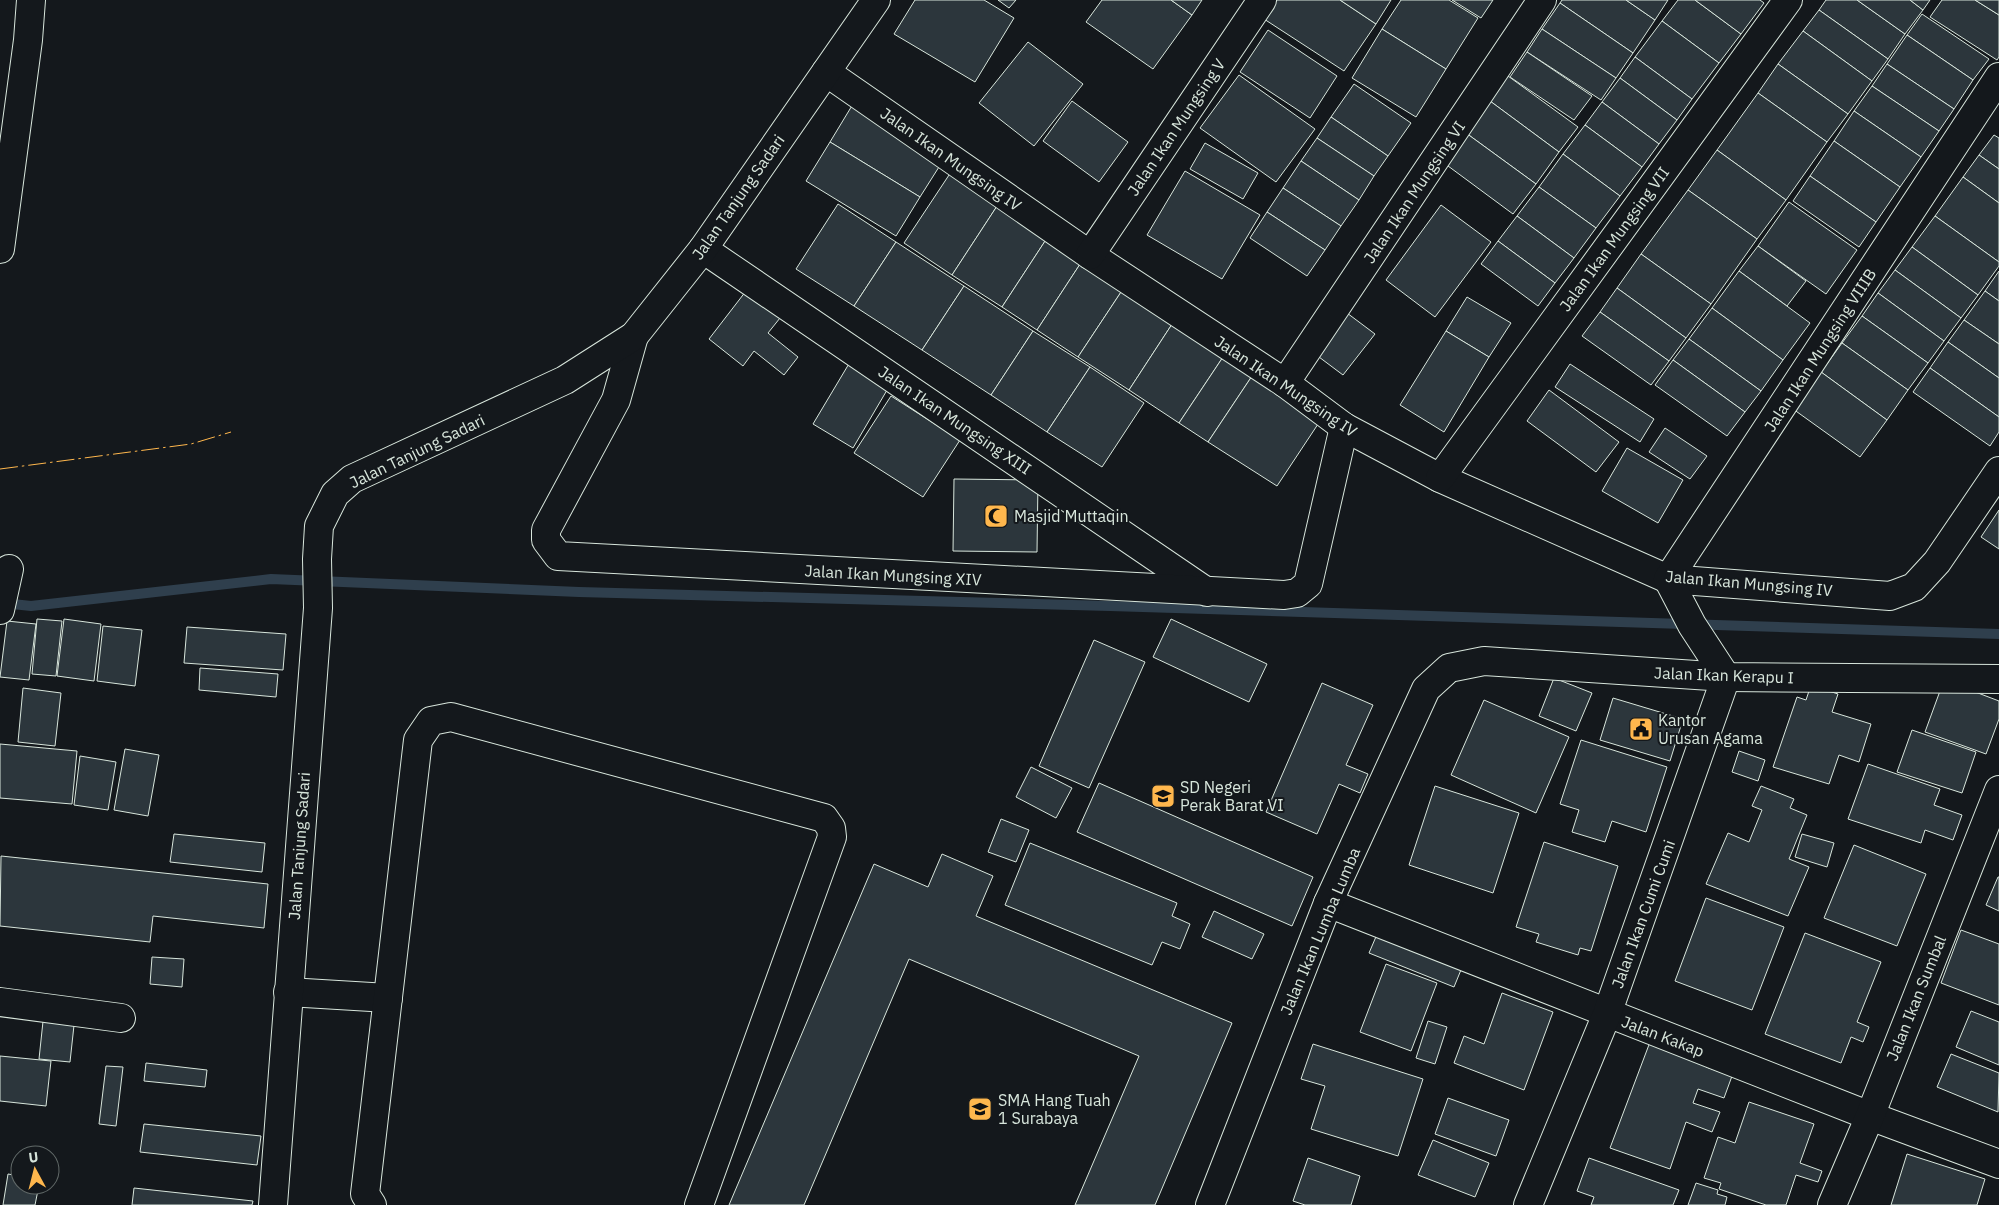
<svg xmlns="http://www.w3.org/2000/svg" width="1999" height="1205" font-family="'IBM Plex Sans',sans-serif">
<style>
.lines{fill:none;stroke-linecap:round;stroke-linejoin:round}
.stream{stroke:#2f3f4d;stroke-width:10}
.building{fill:#2c363c;stroke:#d8e6dc}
.minor-casing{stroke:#d8e6dc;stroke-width:30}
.highway-casing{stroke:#d8e6dc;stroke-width:30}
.minor{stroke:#14181c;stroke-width:28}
.highway{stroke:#14181c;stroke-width:28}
.power{stroke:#ffb74d;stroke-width:1;stroke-dasharray:18 4 2.5 4;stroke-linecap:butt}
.labels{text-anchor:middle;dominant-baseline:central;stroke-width:4;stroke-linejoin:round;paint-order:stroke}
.street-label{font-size:16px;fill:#d8e6dc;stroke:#14181c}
.poi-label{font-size:16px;fill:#d8e6dc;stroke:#14181c;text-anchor:start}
</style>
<rect width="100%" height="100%" fill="#14181c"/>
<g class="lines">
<polyline class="stream" points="3,603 31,606 271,579 579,592 1110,606 1999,634"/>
</g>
<g class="building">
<polygon points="915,0 984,0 1014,18 975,82 894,34"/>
<polygon points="998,0 1016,0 1009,8"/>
<polygon points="1102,0 1171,0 1192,15 1153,69 1086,22"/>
<polygon points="1171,0 1202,0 1192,15"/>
<polygon points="1277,0 1340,0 1376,24 1344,71 1264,19"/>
<polygon points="1340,0 1391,0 1376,24"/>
<polygon points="1401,0 1449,0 1478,18 1446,69 1382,29"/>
<polygon points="1452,0 1493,0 1481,18"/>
<polygon points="1562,0 1626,0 1655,20 1633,53 1560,3"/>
<polygon points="1626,0 1668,0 1655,20"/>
<polygon points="1678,0 1695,0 1741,34 1719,63 1662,21"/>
<polygon points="1695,0 1760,0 1764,3 1741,34"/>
<polygon points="1826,0 1857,0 1905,34 1888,59 1819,10"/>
<polygon points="1857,0 1910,0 1923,10 1905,34"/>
<polygon points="1910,0 1930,0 1923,10"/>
<polygon points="1942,0 1975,0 1999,15 1999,57 1997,60 1930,17"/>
<polygon points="1975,0 1999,0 1999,15"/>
<polygon points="1560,3 1633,53 1616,78 1542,29"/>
<polygon points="1819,10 1888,59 1872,81 1803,31"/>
<polygon points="1922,14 1989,59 1973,80 1907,35"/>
<polygon points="1662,21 1719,63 1692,99 1635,57"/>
<polygon points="1382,29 1446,69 1416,117 1352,78"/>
<polygon points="1542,29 1616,78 1601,100 1527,52"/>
<polygon points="1268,30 1337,76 1310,118 1240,72"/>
<polygon points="1803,31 1872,81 1848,114 1778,64"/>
<polygon points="1907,35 1973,80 1954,109 1887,64"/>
<polygon points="1028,42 1083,84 1034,146 979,103"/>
<polygon points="1527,52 1592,96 1574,120 1510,77"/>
<polygon points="1635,57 1692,99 1677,120 1620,78"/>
<polygon points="1778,64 1848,114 1827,142 1758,93"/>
<polygon points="1887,64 1954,109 1939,131 1872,86"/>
<polygon points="1239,75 1315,129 1276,182 1200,128"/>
<polygon points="1508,76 1578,127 1559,152 1490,101"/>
<polygon points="1620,78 1677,120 1659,144 1602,102"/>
<polygon points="1354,84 1411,123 1388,156 1331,117"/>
<polygon points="1872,86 1939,131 1921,157 1854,111"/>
<polygon points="1758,93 1827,142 1786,200 1717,150"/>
<polygon points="1072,101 1128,142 1099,182 1043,141"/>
<polygon points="1490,101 1559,152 1536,184 1466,133"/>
<polygon points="1602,102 1659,144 1642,167 1585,125"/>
<polygon points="853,104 944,159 920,197 830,142"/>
<polygon points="1854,111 1921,157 1900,187 1834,141"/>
<polygon points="1331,117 1388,156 1374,176 1317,138"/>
<polygon points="1585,125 1642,167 1620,196 1563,154"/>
<polygon points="1466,133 1536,184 1513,214 1444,163"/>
<polygon points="1994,135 1999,138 1999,169 1979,155"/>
<polygon points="1317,138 1374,176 1359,200 1301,161"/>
<polygon points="1834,141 1900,187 1876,222 1810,176"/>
<polygon points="830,142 920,197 896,236 806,181"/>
<polygon points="1205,143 1258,173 1243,199 1190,169"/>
<polygon points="1717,150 1786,200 1757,239 1688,190"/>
<polygon points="1563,154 1620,196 1596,228 1539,187"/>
<polygon points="1979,155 1999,169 1999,203 1963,177"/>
<polygon points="1301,161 1359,200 1341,226 1283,188"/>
<polygon points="1185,171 1260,215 1222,279 1147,235"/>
<polygon points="951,172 999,203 952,275 904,243"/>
<polygon points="1810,176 1876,222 1859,247 1793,201"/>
<polygon points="1963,177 1999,203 1999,262 1935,216"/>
<polygon points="1539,187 1596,228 1574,258 1517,216"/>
<polygon points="1283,188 1341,226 1325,250 1267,212"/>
<polygon points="1688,190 1757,239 1711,304 1641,254"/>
<polygon points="1789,202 1857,250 1826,294 1758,246"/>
<polygon points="999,203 1049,235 1002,307 952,275"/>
<polygon points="838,204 896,242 854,306 796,269"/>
<polygon points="1441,205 1491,242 1435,317 1386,280"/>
<polygon points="1267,212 1325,250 1307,276 1250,238"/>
<polygon points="1517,216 1574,258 1555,283 1498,241"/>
<polygon points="1935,216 1999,262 1999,266 1978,295 1912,247"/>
<polygon points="1049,235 1084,258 1037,330 1002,307"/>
<polygon points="1498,241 1555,283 1538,306 1481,264"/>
<polygon points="896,242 964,286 922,350 854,306"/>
<polygon points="1758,246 1806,281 1787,306 1739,271"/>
<polygon points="1912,247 1978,295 1961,318 1895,270"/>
<polygon points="1641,254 1711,304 1686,338 1617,288"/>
<polygon points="1084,258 1125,286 1078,357 1037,330"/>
<polygon points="1895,270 1961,318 1944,341 1878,293"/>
<polygon points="1739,271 1810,323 1783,360 1712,308"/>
<polygon points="1999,271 1999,301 1985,291"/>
<polygon points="964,286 1033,331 991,395 922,350"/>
<polygon points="1125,286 1176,318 1129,390 1078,357"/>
<polygon points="1617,288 1686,338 1669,361 1600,312"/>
<polygon points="746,291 780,318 768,333 798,357 784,375 754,351 743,366 709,339"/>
<polygon points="1985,291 1999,301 1999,344 1964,320"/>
<polygon points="1878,293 1944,341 1928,363 1862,316"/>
<polygon points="1467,297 1511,323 1489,357 1446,331"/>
<polygon points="1712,308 1783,360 1761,391 1689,339"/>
<polygon points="1600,312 1669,361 1651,385 1582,336"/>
<polygon points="1347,313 1375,334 1343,375 1315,354"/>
<polygon points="1862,316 1928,363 1908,390 1842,343"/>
<polygon points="1176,318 1227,351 1179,423 1129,390"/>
<polygon points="1964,320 1999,344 1999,378 1948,342"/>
<polygon points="1033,331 1090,367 1047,432 991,395"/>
<polygon points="1446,331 1489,357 1444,432 1400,405"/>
<polygon points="1689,339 1761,391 1745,412 1673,360"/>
<polygon points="1948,342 1999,378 1999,417 1930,368"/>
<polygon points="1842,343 1908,390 1887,420 1821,372"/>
<polygon points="1227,351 1256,370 1208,442 1179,423"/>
<polygon points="1673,360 1745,412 1727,436 1655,385"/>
<polygon points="850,362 890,385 853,448 813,424"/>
<polygon points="1570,364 1654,419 1640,442 1555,387"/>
<polygon points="1090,367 1144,403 1102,467 1047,432"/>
<polygon points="1930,368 1999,417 1999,432 1990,446 1913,392"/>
<polygon points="1256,370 1324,415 1277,486 1208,442"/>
<polygon points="1821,372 1887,420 1860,457 1793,409"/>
<polygon points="1549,390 1619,442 1596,472 1527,421"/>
<polygon points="891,396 960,440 923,497 854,453"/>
<polygon points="1665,428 1707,456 1690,479 1649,452"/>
<polygon points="1627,448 1683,480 1658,523 1602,491"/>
<polygon points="954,479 1038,480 1037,552 953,551"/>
<polygon points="1999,510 1999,549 1981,537"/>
<polygon points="37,619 62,621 56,676 32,674"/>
<polygon points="64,619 101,624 94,681 57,676"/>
<polygon points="1171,619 1267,664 1249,702 1153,657"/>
<polygon points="7,621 36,624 29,680 0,677"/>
<polygon points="103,626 142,630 135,686 97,681"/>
<polygon points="187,627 286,634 283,670 184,663"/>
<polygon points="1094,640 1145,662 1089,788 1039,766"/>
<polygon points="200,668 278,674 276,697 199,690"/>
<polygon points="1554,678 1592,693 1576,731 1539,716"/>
<polygon points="1944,680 1999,701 1999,719 1986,754 1925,732"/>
<polygon points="1322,683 1373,705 1346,765 1368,774 1360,793 1339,784 1317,834 1266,812"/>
<polygon points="1811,685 1838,694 1832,712 1871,724 1859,762 1839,755 1829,784 1773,767 1797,697 1806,700"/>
<polygon points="23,688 61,693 55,746 18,742"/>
<polygon points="1613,698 1683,719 1670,761 1600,740"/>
<polygon points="1484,700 1569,737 1536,813 1451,775"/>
<polygon points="1912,730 1976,752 1962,793 1897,772"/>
<polygon points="1581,740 1667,767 1646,832 1612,821 1605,842 1572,832 1579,810 1560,804"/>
<polygon points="0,744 77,751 72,804 0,798"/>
<polygon points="125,749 159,755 148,816 114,810"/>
<polygon points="1739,751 1765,760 1758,781 1732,772"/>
<polygon points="80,756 116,762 108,810 74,805"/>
<polygon points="1868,764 1940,789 1934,805 1962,815 1953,840 1925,830 1921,843 1848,819"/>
<polygon points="1031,767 1072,788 1056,818 1016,797"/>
<polygon points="1099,783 1313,877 1292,926 1077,832"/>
<polygon points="1435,786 1519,813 1493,893 1409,865"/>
<polygon points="1761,786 1794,799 1790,808 1807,815 1789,859 1809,867 1788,916 1706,884 1728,833 1749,842 1762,810 1752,806"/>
<polygon points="1001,819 1029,830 1016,862 988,852"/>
<polygon points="174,834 265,843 262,872 170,862"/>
<polygon points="1802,834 1834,843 1827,867 1795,857"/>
<polygon points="1544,842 1618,866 1591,951 1580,948 1578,955 1536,942 1539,934 1516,927"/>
<polygon points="1030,843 1177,903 1172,916 1190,924 1180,949 1162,942 1152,965 1005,905"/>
<polygon points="1854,845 1926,874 1897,946 1824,918"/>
<polygon points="942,854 993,876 976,916 1232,1023 1155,1205 1075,1205 1139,1056 909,959 804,1205 729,1205 874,864 928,887"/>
<polygon points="1,856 268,884 264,928 153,916 150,942 0,926"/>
<polygon points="1998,877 1999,877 1999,911 1986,905"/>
<polygon points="1706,898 1784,927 1752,1010 1675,981"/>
<polygon points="1214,911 1264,934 1252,959 1202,937"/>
<polygon points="1381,925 1465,960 1454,987 1369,953"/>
<polygon points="1961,930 1999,944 1999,1005 1941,983"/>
<polygon points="1805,933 1881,962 1857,1022 1869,1027 1863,1042 1851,1037 1841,1063 1765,1034"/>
<polygon points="152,957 184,959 182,987 150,984"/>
<polygon points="1386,964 1437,983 1411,1051 1360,1032"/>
<polygon points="1502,993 1553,1012 1524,1090 1454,1063 1464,1036 1484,1044"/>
<polygon points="1971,1011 1999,1022 1999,1065 1956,1047"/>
<polygon points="44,1012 75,1016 70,1062 39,1059"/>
<polygon points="1428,1021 1447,1027 1435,1064 1416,1058"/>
<polygon points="1650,1042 1707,1063 1706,1067 1732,1076 1724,1098 1698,1089 1693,1103 1720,1112 1712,1132 1686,1122 1670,1169 1610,1148"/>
<polygon points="1313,1044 1423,1079 1398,1156 1311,1129 1325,1086 1301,1079"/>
<polygon points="1951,1054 1999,1073 1998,1112 1937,1087"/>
<polygon points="0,1056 51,1061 46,1106 0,1101"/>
<polygon points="146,1063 207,1070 205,1087 144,1081"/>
<polygon points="106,1066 123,1067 116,1126 99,1124"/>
<polygon points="1448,1098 1509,1120 1496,1156 1435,1134"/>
<polygon points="1749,1102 1814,1124 1800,1163 1822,1171 1818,1182 1796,1175 1786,1205 1766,1205 1719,1189 1721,1183 1704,1178 1718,1137 1735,1143"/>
<polygon points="144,1124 261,1136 257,1165 140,1152"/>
<polygon points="1433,1140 1489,1163 1475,1197 1418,1175"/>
<polygon points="1907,1154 1985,1179 1977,1205 1891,1205"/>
<polygon points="1308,1158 1360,1176 1351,1205 1305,1205 1293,1201"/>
<polygon points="1589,1158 1679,1190 1673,1205 1591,1205 1594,1197 1577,1191"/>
<polygon points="8,1174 20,1176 20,1185 39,1185 35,1205 3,1205"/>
<polygon points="1696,1183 1718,1190 1717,1194 1727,1197 1725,1205 1688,1205"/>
<polygon points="134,1188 253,1201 252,1205 132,1205"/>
</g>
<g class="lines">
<g class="minor-casing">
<g id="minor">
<polyline points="826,72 1090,255 1285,383 1344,427 1440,478 1668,579 1890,596 1914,587 1937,562 1999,471"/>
<polyline points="703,249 1207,592"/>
<polyline points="1090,255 1262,0"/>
<polyline points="634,336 616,400 546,530 546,540 558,556 1284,595 1297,593 1308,584 1344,427"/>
<polyline points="1285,383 1542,0"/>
<polyline points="1440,478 1788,0"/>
<polyline points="0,610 9,569"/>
<polyline points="1328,903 1870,1116 1999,1164"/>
<polyline points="288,992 388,998"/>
<polyline points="0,1002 121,1018"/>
<polyline points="273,1205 318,608 317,559 319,526 335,494 352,479 565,380 634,336 703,249 876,0"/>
<polyline points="372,1205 365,1194 418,740 431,721 451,717 824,818 831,828 832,837 699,1205"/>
<polyline points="1210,1205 1328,903 1426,689 1449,668 1484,661 1726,677 1999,679"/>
<polyline points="1528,1205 1607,1014 1726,677 1692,625 1668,579 1999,77"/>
<polyline points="1832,1205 1870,1116 1999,790"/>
</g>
</g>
<g class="highway-casing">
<polyline id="highway" points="0,249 28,40 31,0"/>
</g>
<use href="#minor" class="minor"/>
<use href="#highway" class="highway"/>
<polyline class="power" points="0,469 191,444 231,432"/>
</g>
<defs>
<g id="mosque-square" transform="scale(1.25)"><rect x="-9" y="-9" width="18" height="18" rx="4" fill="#ffb74d" stroke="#14181c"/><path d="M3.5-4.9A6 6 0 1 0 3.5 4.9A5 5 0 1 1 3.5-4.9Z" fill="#111"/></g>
<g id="civic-square" transform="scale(1.25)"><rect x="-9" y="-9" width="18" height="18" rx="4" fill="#ffb74d" stroke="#14181c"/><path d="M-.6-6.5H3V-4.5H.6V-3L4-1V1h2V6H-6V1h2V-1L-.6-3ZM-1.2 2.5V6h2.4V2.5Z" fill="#111"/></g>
<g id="school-square" transform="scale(1.25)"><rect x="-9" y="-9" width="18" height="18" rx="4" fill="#ffb74d" stroke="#14181c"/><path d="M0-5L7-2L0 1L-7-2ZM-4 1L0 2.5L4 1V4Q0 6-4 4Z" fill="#111"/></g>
</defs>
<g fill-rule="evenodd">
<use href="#mosque-square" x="996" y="516"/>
<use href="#civic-square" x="1641" y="729"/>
<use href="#school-square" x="1163" y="796"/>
<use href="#school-square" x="980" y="1109"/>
</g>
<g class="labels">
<g class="street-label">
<text transform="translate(1176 127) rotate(-56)">Jalan Ikan Mungsing V</text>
<text transform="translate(951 159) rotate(35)">Jalan Ikan Mungsing IV</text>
<text transform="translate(1414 192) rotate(-56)">Jalan Ikan Mungsing VI</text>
<text transform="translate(738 197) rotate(-55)">Jalan Tanjung Sadari</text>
<text transform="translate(1614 239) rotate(-54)">Jalan Ikan Mungsing VII</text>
<text transform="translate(1820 350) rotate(-57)">Jalan Ikan Mungsing VIIIB</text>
<text transform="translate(1286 386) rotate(34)">Jalan Ikan Mungsing IV</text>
<text transform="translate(955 420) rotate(34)">Jalan Ikan Mungsing XIII</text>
<text transform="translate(417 451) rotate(-26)">Jalan Tanjung Sadari</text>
<text transform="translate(893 575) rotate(3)">Jalan Ikan Mungsing XIV</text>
<text transform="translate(1749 583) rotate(5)">Jalan Ikan Mungsing IV</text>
<text transform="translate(1724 675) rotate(2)">Jalan Ikan Kerapu I</text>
<text transform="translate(299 846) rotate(-86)">Jalan Tanjung Sadari</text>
<text transform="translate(1643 914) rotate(-70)">Jalan Ikan Cumi Cumi</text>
<text transform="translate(1320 931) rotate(-67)">Jalan Ikan Lumba Lumba</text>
<text transform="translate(1916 998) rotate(-68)">Jalan Ikan Sumbal</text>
<text transform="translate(1663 1036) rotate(21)">Jalan Kakap</text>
</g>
<g class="poi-label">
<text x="1014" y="516">Masjid Muttaqin</text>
<text x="1658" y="720">Kantor<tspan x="1658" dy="18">Urusan Agama</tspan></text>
<text x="1180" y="787">SD Negeri<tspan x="1180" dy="18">Perak Barat VI</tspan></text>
<text x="998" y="1100">SMA Hang Tuah<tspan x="998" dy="18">1 Surabaya</tspan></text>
</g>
</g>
<g transform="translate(35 1170) rotate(353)"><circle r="24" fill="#14181c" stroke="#626a69"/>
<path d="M0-4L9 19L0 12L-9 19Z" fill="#ffb74d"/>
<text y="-8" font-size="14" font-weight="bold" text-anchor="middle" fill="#d8e6dc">U</text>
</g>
</svg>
